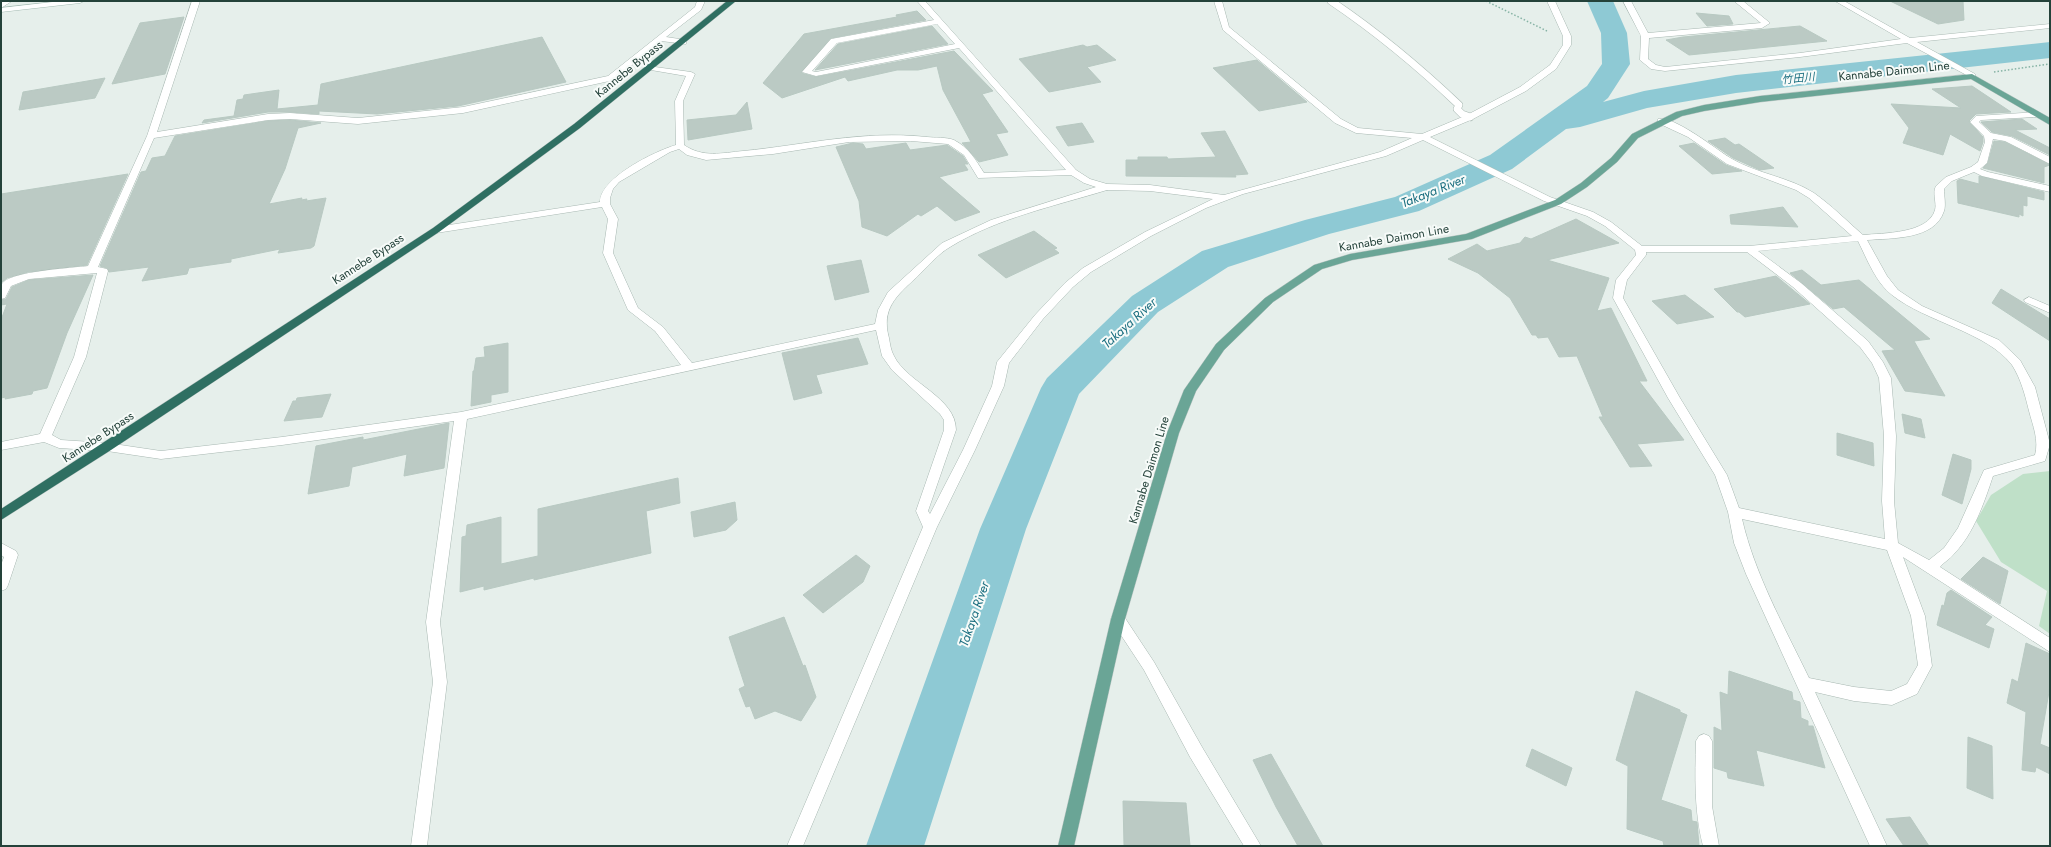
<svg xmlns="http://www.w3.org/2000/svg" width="2051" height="847" font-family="Jost,'Noto Sans JP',sans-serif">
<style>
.green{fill:#bfe0c8}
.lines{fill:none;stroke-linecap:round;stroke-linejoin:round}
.river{fill:#8ec9d4;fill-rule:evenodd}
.building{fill:#bbcac4;stroke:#b8c9c2}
.lane-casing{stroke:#a8b8b2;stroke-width:8}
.street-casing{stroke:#a8b8b2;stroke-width:1}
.secondary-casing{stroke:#a4bbb3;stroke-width:1}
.primary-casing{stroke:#c2cac8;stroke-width:1}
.highway-casing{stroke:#c2cac8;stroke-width:1}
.path{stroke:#86b3a5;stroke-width:1.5;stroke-dasharray:1.5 2;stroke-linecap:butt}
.lane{stroke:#fff;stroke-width:7}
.street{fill:#fff;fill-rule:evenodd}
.secondary{fill:#fff;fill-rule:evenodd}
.primary{fill:#6aa596;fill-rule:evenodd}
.highway{fill:#2f6f62;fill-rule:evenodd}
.labels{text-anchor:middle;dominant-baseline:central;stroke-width:4;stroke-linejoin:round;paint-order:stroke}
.far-water-label{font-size:11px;font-style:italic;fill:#1c6f80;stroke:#f7fbf9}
.street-label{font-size:12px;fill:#24423a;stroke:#f7fbf9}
.water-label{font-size:13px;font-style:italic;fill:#1c6f80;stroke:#f7fbf9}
</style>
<rect width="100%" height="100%" fill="#e6efeb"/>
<polygon class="green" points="2050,471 2050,634 2039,626 2047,591 2001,562 1976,521 1991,495 2023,474"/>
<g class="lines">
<polygon class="river" points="1587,1 1613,1 1627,33 1630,64 1608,98 1603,102 1644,91 1736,75 2050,42 2050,58 1736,93 1647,108 1580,127 1566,129 1512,169 1419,211 1329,234 1228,267 1158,312 1079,394 1026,529 924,846 866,846 980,529 1041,388 1047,378 1132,296 1202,251 1305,220 1395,197 1490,155 1587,86 1602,64 1601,33"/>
</g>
<g class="building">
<polygon points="1890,1 1963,1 1964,20 1938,24"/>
<polygon points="917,11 926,20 831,38 801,73 816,77 954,51 993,91 982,94 1008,132 996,134 1008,155 979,162 962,143 971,142 943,90 937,66 918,70 897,70 848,81 845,77 782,98 763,83 804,34 897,17 896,15"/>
<polygon points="1696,13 1729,16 1733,24 1707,26"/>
<polygon points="184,17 165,74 112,84 140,23"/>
<polygon points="932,26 948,44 815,70 838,44"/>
<polygon points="1800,26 1827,41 1689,55 1666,40 1683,37"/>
<polygon points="542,37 566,82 458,106 377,114 319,111 319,114 290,112 268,112 202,123 204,120 234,116 237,100 243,99 244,95 279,90 277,109 318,105 321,84"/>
<polygon points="1083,45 1087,47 1097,45 1116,60 1087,67 1101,82 1049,92 1019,59"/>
<polygon points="1257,60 1276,76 1307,102 1259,111 1213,68"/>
<polygon points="105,78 95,98 19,110 23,92"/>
<polygon points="1972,86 2011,112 1976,114 1969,121 1983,137 1983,142 1980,151 1950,134 1943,155 1903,143 1909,128 1891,104 1961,108 1932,89"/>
<polygon points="747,102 752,129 688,140 687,120 736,115"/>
<polygon points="2022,119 2037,129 2015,130 2050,148 2050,155 2012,136 1992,132 1981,122"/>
<polygon points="290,120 321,123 298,128 285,169 269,204 302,198 301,200 307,199 306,201 326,198 314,246 311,248 278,253 280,249 231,259 231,262 189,268 187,274 142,281 149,267 109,272 107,268 100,266 141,172 146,171 152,158 165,156 175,136 268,121"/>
<polygon points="1082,123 1094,142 1068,146 1056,127"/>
<polygon points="1225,131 1248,174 1235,175 1236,177 1126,176 1126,160 1138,160 1138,157 1167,157 1168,159 1216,157 1201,133"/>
<polygon points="1725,138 1735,145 1739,144 1774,168 1760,170 1753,167 1733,158 1708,141"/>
<polygon points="1994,141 2005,142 2050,165 2044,167 2044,183 1983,168 1988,163"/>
<polygon points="853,143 863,144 866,149 906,143 910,150 947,145 963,156 968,164 964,164 968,170 939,177 980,212 955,221 937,206 921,216 918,214 887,236 862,227 859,201 836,147"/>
<polygon points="1694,143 1726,165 1742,171 1712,174 1679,146"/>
<polygon points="128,174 87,265 28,272 7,278 1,283 1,194"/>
<polygon points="1979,176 2044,192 2044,200 2027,196 2027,206 2023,205 2023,216 2019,214 2019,217 1958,203 1957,181 1960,179 1979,184"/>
<polygon points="1783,207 1798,227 1731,224 1730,215"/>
<polygon points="1576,219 1619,243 1547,260 1609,278 1597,311 1611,308 1647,381 1639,381 1684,440 1637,444 1652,466 1630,467 1599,417 1603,417 1577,356 1559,357 1548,337 1538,338 1536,335 1532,335 1510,298 1478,273 1448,259 1477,244 1487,251 1520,243 1525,237 1531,239"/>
<polygon points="1034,231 1057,248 1054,249 1059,253 1006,278 978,255"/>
<polygon points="861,260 869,292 835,300 827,266"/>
<polygon points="1802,270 1821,285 1859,280 1930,339 1914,341 1945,396 1905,391 1882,351 1895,350 1844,307 1833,309 1790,273"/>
<polygon points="93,275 67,333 47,388 33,391 32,394 5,399 6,397 1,398 1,320 7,304 1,305 1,300 6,299 12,287 29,280"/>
<polygon points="1776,276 1810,304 1745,317 1739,312 1737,312 1714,289"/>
<polygon points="2001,289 2050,319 2050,341 1992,303"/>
<polygon points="1685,295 1714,317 1677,324 1652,301"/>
<polygon points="858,338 868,364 816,375 822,393 794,400 782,353"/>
<polygon points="508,343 508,392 491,395 491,402 471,406 473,371 474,371 476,358 485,357 484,347"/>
<polygon points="331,394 322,417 284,421 293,401 296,401 297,398"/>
<polygon points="1902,414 1921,419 1925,438 1905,433"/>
<polygon points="449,423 444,468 404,476 407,454 352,467 349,486 308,494 316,446 363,437 363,440"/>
<polygon points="1837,433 1873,443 1874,466 1837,455"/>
<polygon points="1953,454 1971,460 1971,469 1962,504 1942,495"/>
<polygon points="678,478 680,503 646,511 651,553 534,580 534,578 484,590 484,586 460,592 462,537 466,536 467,525 501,517 501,564 538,556 538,509"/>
<polygon points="735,502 737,520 726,530 694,537 691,512"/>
<polygon points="856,555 870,566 863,582 823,613 803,595"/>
<polygon points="1983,557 2008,571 2000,604 1961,579"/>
<polygon points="1951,590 1992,617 1985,625 1994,629 1989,648 1937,625 1942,605 1944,606 1947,593"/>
<polygon points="784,617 803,666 805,665 816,697 801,721 775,711 755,719 750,706 746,707 739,689 745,686 729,637"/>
<polygon points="2026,643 2050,654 2050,686 2040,744 2050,748 2050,774 2036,767 2035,772 2022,770 2026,712 2007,703 2012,679 2018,682"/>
<polygon points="1729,671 1792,692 1793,700 1800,702 1801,718 1808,721 1808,726 1813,726 1825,768 1756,750 1764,786 1728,778 1727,772 1714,768 1714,727 1722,731 1720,692 1728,695"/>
<polygon points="1636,691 1680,710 1680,712 1687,715 1661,800 1691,810 1692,821 1697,822 1699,846 1664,846 1663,841 1627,829 1628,766 1616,760"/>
<polygon points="1968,737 1992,746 1993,799 1967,788"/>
<polygon points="1532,749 1572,768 1566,786 1526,766"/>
<polygon points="1271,754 1323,846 1298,846 1276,807 1253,760"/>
<polygon points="1123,801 1186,803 1190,846 1124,845"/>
<polygon points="1910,817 1929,846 1904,846 1886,819"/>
</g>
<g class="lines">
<g class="lane-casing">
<path id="lane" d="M1331,1C1377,32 1419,67 1459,105L1457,109L1462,114L1470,117"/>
</g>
<g class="street-casing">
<g id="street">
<polygon points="3,1 12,1 1,8 1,3"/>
<path d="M192,1H200L157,132L268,114L290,113L358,118L463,107L608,76L695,7L697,1H705L701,10L666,37L686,40V44L661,41L614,80L463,113L358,124L290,119L268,120L154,138L98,267L107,269L108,271L86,357L52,435L61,440L107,443L161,451L282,437L461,412L681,365L655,331L628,310L603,253L608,219L602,207L436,233L431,230L436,227L600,202C600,178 655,151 676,145L675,101L686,76L651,70L647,68L648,66L691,72L695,74L683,101L684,145C703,158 722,153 743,151C805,145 863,130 927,137C935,138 946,137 954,140C969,148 975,159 984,173L1066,170L959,48L816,76L802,72L831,39L934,20L917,1H925L1076,170L1090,179L1107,184L1150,185L1224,195L1380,152L1412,138L1356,133L1335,123L1223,30L1214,1H1222L1229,27L1341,119L1358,128L1422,134L1467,115L1520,87L1550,65L1563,45V36L1547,1H1555L1571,36V45L1556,69L1526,91L1473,119L1430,137L1550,197L1593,212L1611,222L1642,246H1749L1852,236L1809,198L1796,190L1727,164L1688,137L1658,123V119C1674,115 1718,151 1732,159C1758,174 1789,177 1814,193C1831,205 1847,221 1863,235C1883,233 1928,234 1935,210C1937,203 1932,193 1936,186L1946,177L1971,167L1978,162L1985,142L1984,136L1970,122L1976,116L2039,112L2040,114L2036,117L1981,120L1979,122L1991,133L2011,137L2050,157V164L2005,141L1993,139L1987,163L1980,169L1988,172L2050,186V192L1982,176L1974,172L1952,181L1944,189C1944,195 1946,205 1944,211C1935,240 1892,238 1867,240L1887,276L1898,290L1922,306L1999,340L2020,360L2035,387L2050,444L2045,461L1993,476C1984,503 1974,533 1954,554C1950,559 1944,562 1940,567L2050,638V652L1903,557L1925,616L1932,666L1917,694L1892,705L1854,701L1815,692L1887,846H1870L1746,574L1734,543L1728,512L1715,475L1668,398L1613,298L1616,280L1636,255L1635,250L1605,226L1587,216L1544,201L1423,140L1386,156L1243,194L1206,208L1151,236L1091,272L1073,287L1043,319L1009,363L1004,386L975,450L937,527L803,846H787L923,527L916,511L944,430V420L940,414L892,370L882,356L876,330L467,419L440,622L447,682L427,846H411L433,682L426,622L454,421L282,445L161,459L107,451L59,448L44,442L1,450V442L40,434L74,357L97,273L29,279L11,286L5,298L1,299C1,295 0,287 2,284C10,271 73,268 88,266L147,136ZM937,24L955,44L816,72L812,71L837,43ZM911,141L948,144L964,155L978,178L1071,175L1084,183L1096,187L991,220L942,243L888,292L878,310L875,324L692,363L663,327L638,308L613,253L618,219L610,204V198L613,189L619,182L670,152L679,149L687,155L706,160L773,154L849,142ZM1107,190L1150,191L1213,199L1145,232L1083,268L1065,283L1035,315L997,362L992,386L963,450L930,514L928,511L956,430C956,397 907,383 894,356C891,351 890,344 889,338C881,309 896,296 917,277C927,267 938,254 950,247C997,218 1055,206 1107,190ZM1858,241C1867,259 1876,283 1892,295C1926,322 1987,332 2012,365C2021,379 2025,395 2029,411C2033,426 2039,440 2035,455L1984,470L1958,528L1944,548L1929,560L1898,543L1894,501L1896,436L1891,378L1883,362L1868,341L1801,283L1758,251ZM1646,252H1747L1793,287L1860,347L1872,363L1879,378L1884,436L1882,501L1885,539L1739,508L1727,475L1680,398L1623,298L1627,280L1646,255ZM1742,519L1887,550L1911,616L1918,665L1907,684L1891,691L1854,687L1809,678C1784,626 1755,575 1742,519Z"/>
<polygon points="1623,1 1631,1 1648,33 1761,23 1734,1 1743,1 1770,23 1762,28 1649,38 1648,59 1656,65 1665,67 1800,53 1901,39 1835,1 1844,1 1910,38 2050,24 2050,28 1917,42 1975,74 1975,78 1972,78 1907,43 1800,57 1665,71 1651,69 1640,60 1641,36"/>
<polygon points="2029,297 2050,306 2050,313 2025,302 2024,300"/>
<polygon points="1,543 16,551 18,555 8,585 6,589 1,591 1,565 4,557 1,555"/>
<polygon points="1118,613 1123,615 1154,662 1202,747 1261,846 1244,846 1190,757 1144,670 1113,623 1111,619 1113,615"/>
<path d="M1704,734L1709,736L1712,741V806L1719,846H1703C1694,811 1695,777 1696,741L1699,736Z"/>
</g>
</g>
<g class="secondary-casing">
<polygon id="secondary" points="61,1 84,1 80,3 1,12 1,8"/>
</g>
<g class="primary-casing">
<polygon id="primary" points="1972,74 2050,118 2050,125 1971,79 1760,102 1704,111 1682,116 1638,138 1617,162 1587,187 1561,204 1472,239 1352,260 1322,269 1273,302 1224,350 1196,391 1179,433 1125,619 1074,846 1058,846 1111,619 1167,433 1184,390 1216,344 1265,298 1314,265 1350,254 1466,234 1555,200 1581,183 1611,158 1632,134 1676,112 1704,105 1760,96"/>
</g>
<g class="highway-casing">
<polygon id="highway" points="727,1 736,1 580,128 439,232 111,450 1,520 1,509 433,228 574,124"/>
</g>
<g class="path">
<polyline points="1486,1 1547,31"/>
<polyline points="1994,72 2050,64"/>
</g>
<use href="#lane" class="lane"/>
<use href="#street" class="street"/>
<use href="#secondary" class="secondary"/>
<use href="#primary" class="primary"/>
<use href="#highway" class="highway"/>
</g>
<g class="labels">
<g class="far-water-label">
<text transform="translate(1798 78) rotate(-6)">竹田川</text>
</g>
<g class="street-label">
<text transform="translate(629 69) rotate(-39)">Kannebe Bypass</text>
<text transform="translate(1894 71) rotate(-6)">Kannabe Daimon Line</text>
<text transform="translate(1394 238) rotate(-10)">Kannabe Daimon Line</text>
<text transform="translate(368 259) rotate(-33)">Kannebe Bypass</text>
<text transform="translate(98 437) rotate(-33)">Kannebe Bypass</text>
<text transform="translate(1149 470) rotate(-73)">Kannabe Daimon Line</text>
</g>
<g class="water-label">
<text transform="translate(1433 191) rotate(-22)">Takaya River</text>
<text transform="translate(1129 323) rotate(-42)">Takaya River</text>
<text transform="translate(974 614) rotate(-71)">Takaya River</text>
</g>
</g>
<rect width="2051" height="847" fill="none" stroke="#24423a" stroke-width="4"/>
</svg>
